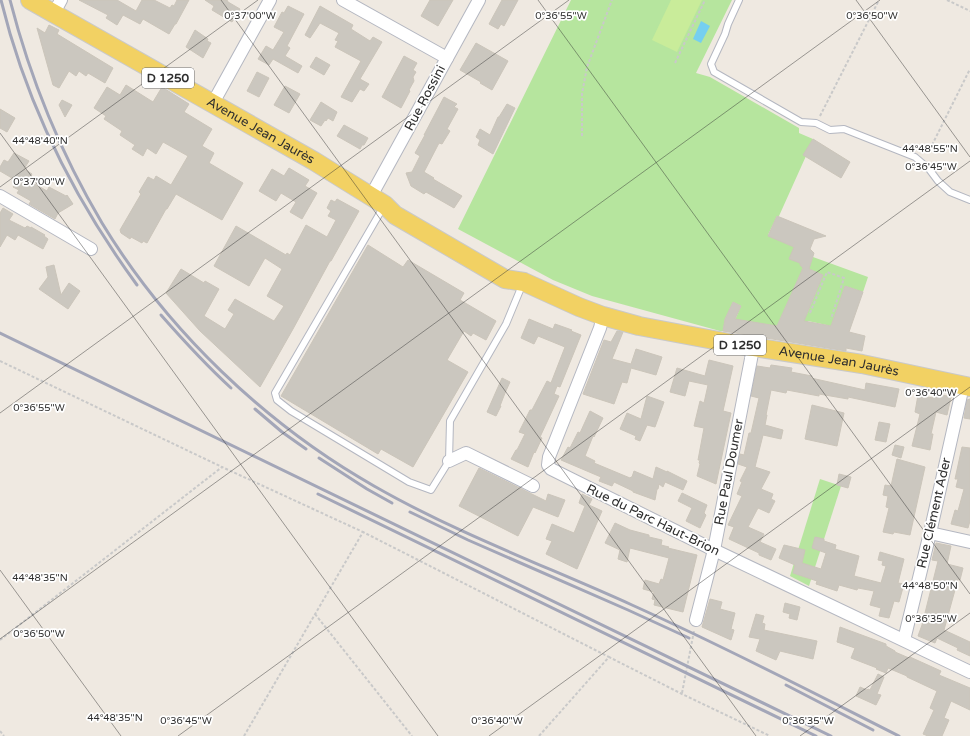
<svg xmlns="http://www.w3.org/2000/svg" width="970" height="736" font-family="'Varela Round',sans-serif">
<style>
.green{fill:#b6e59e}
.pitch{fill:#c9ec9a}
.water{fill:#75cff0}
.building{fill:#cbc7bf;stroke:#cbc5ba}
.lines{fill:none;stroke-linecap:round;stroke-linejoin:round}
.service-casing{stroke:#b4b7c1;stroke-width:8}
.minor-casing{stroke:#b4b7c1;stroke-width:14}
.primary-casing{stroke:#c9c9c9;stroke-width:20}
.path{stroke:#c9c9c9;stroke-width:2;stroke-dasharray:3 2;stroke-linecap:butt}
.service{stroke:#fff;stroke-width:6}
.minor{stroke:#fff;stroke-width:12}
.primary{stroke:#f2d163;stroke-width:18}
.rail{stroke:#a3a6b8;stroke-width:3}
.ticks{fill:none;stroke:#2e2e2e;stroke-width:1;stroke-opacity:0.45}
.labels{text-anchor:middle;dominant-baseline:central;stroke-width:3.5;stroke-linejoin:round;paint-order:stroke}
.shield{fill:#fff;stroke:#6d6d6d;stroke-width:1}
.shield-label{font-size:12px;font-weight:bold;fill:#2e2e2e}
.street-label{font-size:13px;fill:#2e2e2e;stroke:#fff}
.ticks-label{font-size:10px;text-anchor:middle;fill:#2e2e2e;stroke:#fff;stroke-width:3.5;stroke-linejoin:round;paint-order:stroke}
</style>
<rect width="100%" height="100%" fill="#efe9e1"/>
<g class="green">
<polygon points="571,0 732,0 696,73 710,77 799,128 799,133 813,139 804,155 806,156 779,216 777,216 768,235 794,247 800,263 800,265 803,268 777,326 735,320 741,306 733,302 725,319 723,331 720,331 592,296 553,280 458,229"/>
<polygon points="813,257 868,277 863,292 845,286 831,326 808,321 807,323 797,321 807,314 823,275 806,268 811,261"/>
<polygon points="820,479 841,486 809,586 790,576"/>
</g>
<polygon class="pitch" points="671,0 702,0 677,52 652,40"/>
<polygon class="water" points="701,21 710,26 701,43 693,39"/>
<g class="building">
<polygon points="79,0 117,0 136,11 142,0 154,0 170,8 172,5 174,6 177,0 189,0 176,24 175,24 169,34 143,19 140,24 123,15 117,25 106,18 108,15"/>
<polygon points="205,0 227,0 228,2 240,9 232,22 212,10 214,6"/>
<polygon points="430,0 453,0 438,26 421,16"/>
<polygon points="502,0 518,0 504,26 501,24 498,29 489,24"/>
<polygon points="288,6 304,14 287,46 290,48 285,56 302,66 298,73 273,59 269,65 258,59 266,46 273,50 284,32 274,27 282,12 284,13"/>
<polygon points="320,6 353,25 351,29 370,41 373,37 382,42 360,79 369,84 364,91 360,89 352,102 341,97 361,61 335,47 338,41 335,40 339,33 320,23 310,38 305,35"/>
<polygon points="49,25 59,30 57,34 113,68 105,83 88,73 86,76 79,71 76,76 69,71 59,88 53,85 37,28 45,33"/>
<polygon points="195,30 208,39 207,41 211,43 203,58 186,47"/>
<polygon points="476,43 508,61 492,90 480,83 481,82 460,70"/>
<polygon points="404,56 417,63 413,70 416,72 413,77 414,81 409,90 410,91 401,108 382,97"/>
<polygon points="316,57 330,65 324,75 310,67"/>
<polygon points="257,72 269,78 259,97 247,91"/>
<polygon points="126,85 153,102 162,87 189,104 184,112 212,129 202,146 214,153 209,163 243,183 222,220 176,194 167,209 166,209 147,243 143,241 142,243 131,237 130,239 121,233 120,230 141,194 139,192 148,177 154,180 156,176 171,185 188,156 163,142 156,154 147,148 143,156 132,149 135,145 120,135 122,131 104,119 106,116 94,108 107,87 120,95"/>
<polygon points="285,86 300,94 289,113 274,105"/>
<polygon points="444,97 457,104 454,107 458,109 447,129 450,131 442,144 439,143 424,172 434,178 433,179 462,196 454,208 426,192 424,194 411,186 406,173 412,172 420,156 415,153 425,135 424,135"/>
<polygon points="62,100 72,105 65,117 59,105"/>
<polygon points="321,102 337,112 333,121 328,118 326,121 325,120 321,126 310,120"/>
<polygon points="507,104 515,108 493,154 478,145 480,140 476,137 480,129 490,135 498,117 499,117"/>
<polygon points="0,109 15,118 7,132 0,128"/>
<polygon points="344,125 368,138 364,145 362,145 360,149 337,136"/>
<polygon points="813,139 850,162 841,178 803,155"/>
<polygon points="14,153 29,161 24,169 32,174 28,180 47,191 49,187 66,196 67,195 73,204 58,213 55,219 29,204 31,201 17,193 19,190 13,187 17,181 0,171 0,167 4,160 8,162"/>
<polygon points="289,168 309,180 305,186 317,193 302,219 290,212 296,202 281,193 276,201 259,191 272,169 284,176"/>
<polygon points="337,199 359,211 331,261 330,261 293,329 260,387 200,331 166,293 181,269 204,283 205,281 219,289 204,316 225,329 234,314 228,310 235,299 274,321 284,306 267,296 282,269 265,258 249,286 214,266 236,226 286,255 287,253 290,255 306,225 327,237 336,220 328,216 331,211 327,208 331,200 335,202"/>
<polygon points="3,208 13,214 9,220 25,228 27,226 31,228 31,227 45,235 44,236 48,239 43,249 18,235 15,240 7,235 0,247 0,213"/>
<polygon points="777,216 826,236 814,239 810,249 814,253 809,269 823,275 804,321 831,326 845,286 863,292 849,332 865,336 862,351 846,348 846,351 723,331 725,319 733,302 741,306 735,319 777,326 803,268 800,265 800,263 789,259 794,247 768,236"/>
<polygon points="368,245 403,267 408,260 464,293 460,300 496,321 486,340 473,333 471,336 464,331 447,360 468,372 413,467 381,449 378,454 281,396"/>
<polygon points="54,265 61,295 69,283 80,291 68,309 39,289 48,277 46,267"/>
<polygon points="529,319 553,329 555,324 572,330 571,331 581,335 560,387 557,386 554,394 559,396 540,437 542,438 535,453 534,452 528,467 511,459 516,450 517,450 525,434 519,432 530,410 532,410 547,381 551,383 565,347 538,336 534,344 521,338"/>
<polygon points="617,331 623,332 612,359 631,364 636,349 662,357 656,375 631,368 627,383 622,382 614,404 583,394 604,340 611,342"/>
<polygon points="709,360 733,366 723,411 731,413 716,484 697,476 700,464 699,463 700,460 698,460 704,428 694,426 700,401 704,403 708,385 689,381 685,396 670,392 677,368 705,376"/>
<polygon points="771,365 792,368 791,372 812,376 811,378 865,390 866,383 899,389 895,407 848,397 848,399 819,394 819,396 787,390 786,393 771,390 766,415 767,415 765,425 783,430 781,439 763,435 755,467 770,472 761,489 773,494 771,499 775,501 769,513 758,508 748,527 764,534 760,542 776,549 771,560 759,555 759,553 729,539 734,527 728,525 742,496 737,494 742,482 740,481 747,467 738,464 740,454 744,455 749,433 751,433 759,398 751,396 757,366 770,368"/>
<polygon points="502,378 510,382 505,393 500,406 501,406 496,416 487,412"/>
<polygon points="934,393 951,397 947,415 936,412 931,434 933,434 930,450 912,446 920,414 915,412 918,395 933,398"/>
<polygon points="647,396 664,402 655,427 647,425 640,441 635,439 636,436 620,429 627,413 641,419"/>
<polygon points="970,399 970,419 964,418 967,400"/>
<polygon points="812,405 844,413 837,446 805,439"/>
<polygon points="590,411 603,418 594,437 593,436 585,456 595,461 594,463 630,478 631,477 632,477 634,471 653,479 656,467 667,472 667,471 687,481 683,490 665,482 663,487 659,484 658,489 657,489 655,500 633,492 633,491 614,482 612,486 599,481 601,477 561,460 568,447 570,448 578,432 580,433"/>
<polygon points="879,422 890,424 886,442 875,440"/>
<polygon points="895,445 904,447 901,458 892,455"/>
<polygon points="962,447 970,448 970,521 968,528 951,524 955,510 958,511 964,489 956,487 958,479 955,479"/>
<polygon points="897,459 925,467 910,535 894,532 893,534 883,532 889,508 886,507 888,496 883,495 885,485 891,486"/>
<polygon points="479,468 546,501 548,494 565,500 558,517 533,507 518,536 459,506"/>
<polygon points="839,474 851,477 848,488 837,485"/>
<polygon points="682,493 707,505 704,513 706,515 700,528 686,521 692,508 678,501"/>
<polygon points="582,494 592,499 589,505 602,511 577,569 546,554 552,541 546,539 552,524 574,533 585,506 579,503"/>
<polygon points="615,523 630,530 649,535 649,537 662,540 661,545 669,547 668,548 697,555 683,612 654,605 655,600 652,599 654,592 643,589 645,580 659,584 661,579 663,580 669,558 630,548 627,562 618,559 620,550 605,543"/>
<polygon points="815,537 824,539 824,541 836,545 835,549 859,556 854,576 881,583 886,566 882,565 883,561 878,560 880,552 904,559 898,583 904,584 899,602 894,601 889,618 879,616 881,608 870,605 874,591 858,588 857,590 839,585 837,591 816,584 817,581 793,573 795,565 779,558 784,545 805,550 802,563 821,569 826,553 812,548"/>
<polygon points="936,543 951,546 947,564 963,568 960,580 958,579 944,630 970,642 970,656 957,650 958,648 937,638 935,643 918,636 922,625 938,561 932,560"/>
<polygon points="710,599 722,602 720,609 735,613 731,629 734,630 731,640 702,627"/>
<polygon points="785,603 800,607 797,620 789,618 790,614 783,612"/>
<polygon points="756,614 764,616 762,623 765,624 764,630 817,641 813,659 780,651 776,660 756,651 760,639 749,637"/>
<polygon points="840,627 886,644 886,646 895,651 895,652 909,658 910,657 941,671 939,675 970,688 970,710 951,701 944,718 949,720 942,736 928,736 923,734 934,710 930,708 937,691 907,677 907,676 888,668 886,673 876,669 877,668 851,658 855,648 837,642"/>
<polygon points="878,674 884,677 877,694 881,695 876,705 856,696 860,687 867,690 868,689 870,690"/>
</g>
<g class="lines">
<g class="service-casing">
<g id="service">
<polyline points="739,0 728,24 725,34 711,64 714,72 801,122 816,123 830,130 844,129 915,157 929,169 938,181 950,192 970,200"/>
<polyline points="384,206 275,393 277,400 291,411 409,482 431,490 449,461 450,421 506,324 523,283"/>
</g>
</g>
<g class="minor-casing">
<g id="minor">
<polyline points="343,0 447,58"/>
<polyline points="54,13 61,0"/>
<polyline points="213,103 270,0"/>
<polyline points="0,196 91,249"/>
<polyline points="371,196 479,0"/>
<polyline points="603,316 600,328 549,457 548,465 551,469 714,550 970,672"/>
<polyline points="449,461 466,453 533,486"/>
<polyline points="930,533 970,542"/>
<polyline points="696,620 714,550 751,359 753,347"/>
<polyline points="904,640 930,533 963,386"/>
</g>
</g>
<g class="primary-casing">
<g id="primary">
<path id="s1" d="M30,0L314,161L385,205L395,215L505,279L524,282L579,307L603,316L639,326L735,344L862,364L970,387"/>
</g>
</g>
<g class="path">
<polyline points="947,0 970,11"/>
<polyline points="675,63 705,0"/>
<polyline points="820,116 879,0"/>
<polyline points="582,136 582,94 587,67 612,0"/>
<polyline points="932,145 970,69"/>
<polyline points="810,313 827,272 844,278 831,319"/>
<polyline points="0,361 222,467"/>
<polyline points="315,614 412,736"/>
<polyline points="0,640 222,467 363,532"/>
<polyline points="682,693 694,631"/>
<polyline points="0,731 4,736"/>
<polyline points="244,736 363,532 609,657"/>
<polyline points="539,736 609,657 682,694 770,736"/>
</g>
<use href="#service" class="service"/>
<use href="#minor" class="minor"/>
<use href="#primary" class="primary"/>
<g class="rail">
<path d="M1,0C26,103 74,199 137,285"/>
<path d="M10,0C30,78 61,154 102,223C167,330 265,424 374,486C456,533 546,566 632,605C723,646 810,691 899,736"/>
<path d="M161,315C183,340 206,365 231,388"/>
<polyline points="0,333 831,736"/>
<polyline points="255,409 282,432 306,449"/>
<polyline points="319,458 367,489 392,503"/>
<polyline points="318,494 816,736"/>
<polyline points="410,512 468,540 628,610 689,638"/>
<polyline points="786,685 873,730"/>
</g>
</g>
<path class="ticks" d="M221,0L756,736M538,0L970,594M856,0L970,157M0,133L438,736M0,187L258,0M0,413L569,0M0,570L121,736M0,639L880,0M178,736L970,161M489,736L970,387M800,736L970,613"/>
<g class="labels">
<g class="shield">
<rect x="142" y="68" width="52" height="20" rx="3"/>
<rect x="714" y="335" width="52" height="20" rx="3"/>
</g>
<g class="shield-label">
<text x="168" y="78">D 1250</text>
<text x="740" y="345">D 1250</text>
</g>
<g class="street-label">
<text transform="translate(425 98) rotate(-62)">Rue Rossini</text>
<text stroke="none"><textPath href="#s1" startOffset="265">Avenue Jean Jaurès</textPath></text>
<text stroke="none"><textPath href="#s1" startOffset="897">Avenue Jean Jaurès</textPath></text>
<text transform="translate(729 472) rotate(-79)">Rue Paul Doumer</text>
<text transform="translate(934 513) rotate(-77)">Rue Clément Ader</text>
<text transform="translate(653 520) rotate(26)">Rue du Parc Haut-Brion</text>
</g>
</g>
<g class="ticks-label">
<text x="561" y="19">0°36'55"W</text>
<text x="872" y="19">0°36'50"W</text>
<text x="250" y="19">0°37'00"W</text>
<text x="40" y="144">44°48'40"N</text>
<text x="930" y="152">44°48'55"N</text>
<text x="931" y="170">0°36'45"W</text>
<text x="39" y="185">0°37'00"W</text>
<text x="931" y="396">0°36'40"W</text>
<text x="39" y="411">0°36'55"W</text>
<text x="40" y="581">44°48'35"N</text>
<text x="930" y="589">44°48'50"N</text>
<text x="931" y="622">0°36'35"W</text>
<text x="39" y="637">0°36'50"W</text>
<text x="115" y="721">44°48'35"N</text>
<text x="186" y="724">0°36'45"W</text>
<text x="497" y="724">0°36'40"W</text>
<text x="808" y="724">0°36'35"W</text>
</g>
</svg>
